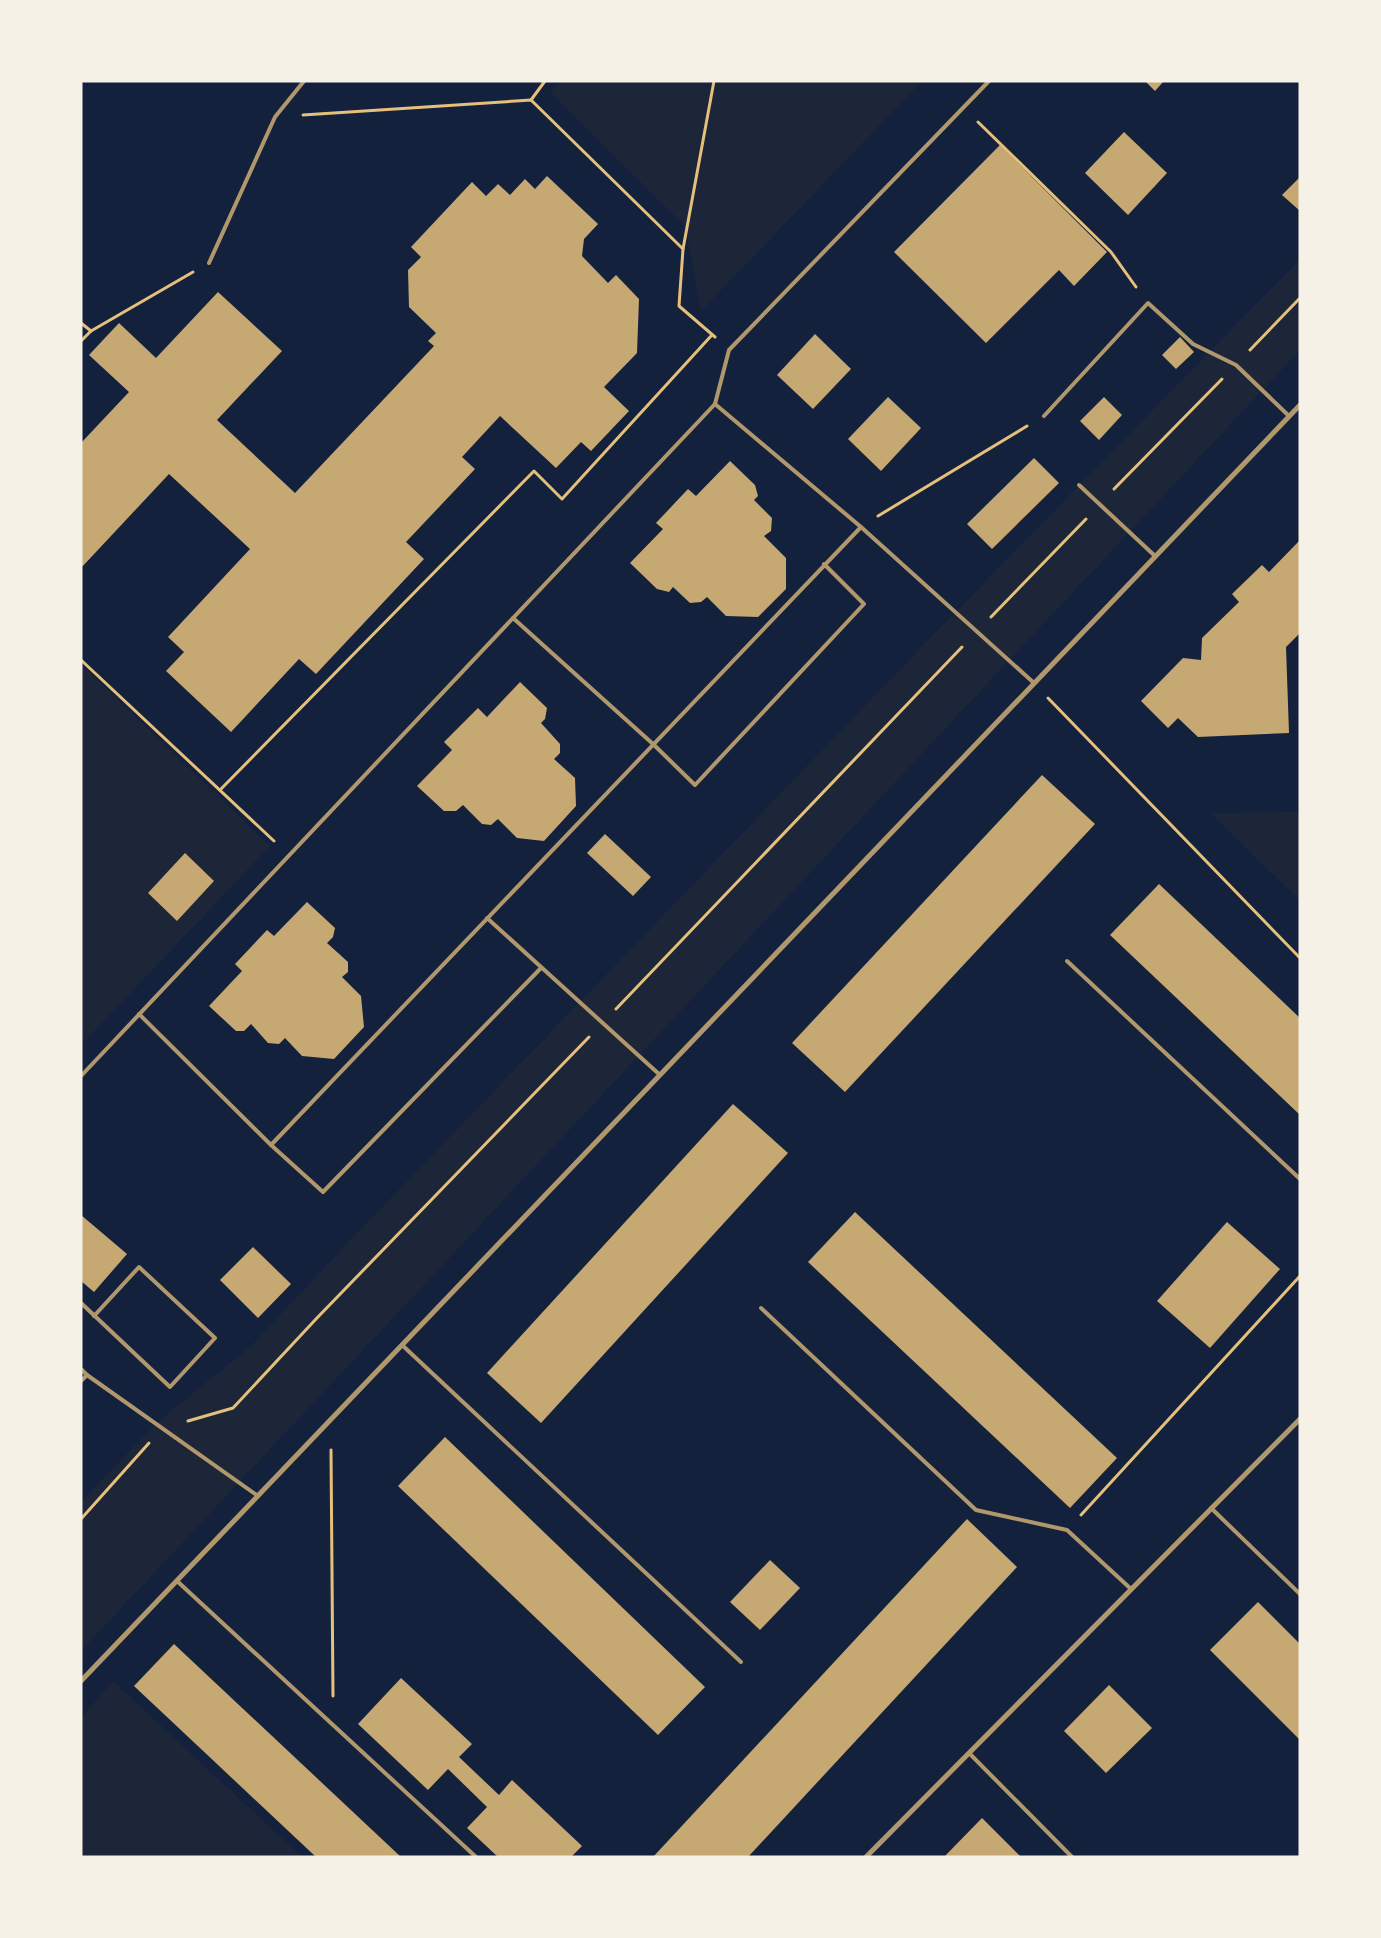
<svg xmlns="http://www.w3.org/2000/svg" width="1381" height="1938" font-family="Lato,sans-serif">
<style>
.green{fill:#1d2539}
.building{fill:#c6a872}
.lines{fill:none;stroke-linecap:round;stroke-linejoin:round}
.path{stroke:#e5c07b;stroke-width:3}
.service{stroke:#b1986c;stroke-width:4}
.minor{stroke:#b1986c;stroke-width:5}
</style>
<rect width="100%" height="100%" fill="#14213d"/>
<g class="green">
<polygon points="560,81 922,81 701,311 685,226 550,93"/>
<polygon points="1300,259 1300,350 81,1651 81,1502 142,1438 171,1411 251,1346 340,1251 938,630"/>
<polygon points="81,664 270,846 81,1045"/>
<polygon points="1300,812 1300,901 1211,813"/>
<polygon points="113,1681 302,1857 81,1857 81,1718"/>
</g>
<g class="building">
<polygon points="1145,81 1164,81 1155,91"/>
<polygon points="1124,132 1167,173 1128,215 1085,173"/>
<polygon points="1000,145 1107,252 1074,286 1059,270 986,343 894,252"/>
<polygon points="547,176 598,224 584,239 582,256 608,283 616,275 639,299 637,353 604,387 629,411 591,451 581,442 556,468 500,416 462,457 475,469 406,542 424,559 316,674 299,659 231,732 166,671 184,652 168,637 250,549 169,474 81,568 81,443 129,392 89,355 119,323 156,358 218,292 282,351 217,420 295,493 434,346 428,341 436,333 409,307 408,270 421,257 411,247 472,182 486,196 498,184 510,195 525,179 535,189"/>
<polygon points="1300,177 1300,211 1282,195"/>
<polygon points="815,334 851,369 813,409 777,375"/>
<polygon points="1180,337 1194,352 1176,369 1162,355"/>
<polygon points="888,397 921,428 881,471 848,439"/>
<polygon points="1104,397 1122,415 1099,440 1080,421"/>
<polygon points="1034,458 1059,483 992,549 967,524"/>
<polygon points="730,461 755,485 758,496 754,500 772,518 771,531 764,536 786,558 786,589 758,617 726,616 707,597 701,602 690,603 673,587 669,592 657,589 630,563 663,529 656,523 688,489 696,496"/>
<polygon points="1300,540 1300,633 1286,647 1289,733 1198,737 1178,718 1168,728 1141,701 1183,658 1201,660 1202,638 1239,602 1232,594 1262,565 1269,572"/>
<polygon points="520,682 547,708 545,719 541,723 560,744 560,753 554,759 575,778 576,806 544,841 517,838 498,819 491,825 482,824 463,805 456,811 444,811 417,786 452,750 444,742 478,708 487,717"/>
<polygon points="1042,775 1095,824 845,1092 792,1043"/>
<polygon points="605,834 651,877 633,896 587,853"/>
<polygon points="185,853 214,881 177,921 148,893"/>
<polygon points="1159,884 1300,1018 1300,1115 1110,935"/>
<polygon points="307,902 335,928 333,937 327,943 348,962 348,972 342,977 361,996 364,1027 334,1059 302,1056 285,1038 279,1044 268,1043 251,1024 244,1031 236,1031 209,1006 242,971 235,964 267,930 274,936"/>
<polygon points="733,1104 788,1153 541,1423 487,1373"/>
<polygon points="855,1212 1117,1458 1070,1508 808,1262"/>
<polygon points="81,1215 127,1254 94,1292 81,1281"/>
<polygon points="1227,1222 1280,1269 1210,1348 1157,1301"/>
<polygon points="253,1247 291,1284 258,1318 220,1280"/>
<polygon points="445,1437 705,1687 658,1735 398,1486"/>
<polygon points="967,1519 1017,1567 748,1857 653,1857"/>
<polygon points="770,1560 800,1588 760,1630 730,1602"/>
<polygon points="1258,1602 1300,1644 1300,1740 1210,1650"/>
<polygon points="174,1644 401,1857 316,1857 134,1686"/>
<polygon points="401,1678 472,1744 459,1757 499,1795 512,1780 582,1846 571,1857 498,1857 467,1828 487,1807 448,1769 428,1790 358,1724"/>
<polygon points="1109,1685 1152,1728 1106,1773 1064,1731"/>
<polygon points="982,1818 1021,1857 944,1857"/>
</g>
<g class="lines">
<g class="path">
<polyline points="531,100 545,81"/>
<polyline points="303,115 531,100 683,249 679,306 715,337"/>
<polyline points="978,122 1111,252 1136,287"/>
<polyline points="683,249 714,81"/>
<polyline points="81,323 91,331"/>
<polyline points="81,341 91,331 193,272"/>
<polyline points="1250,350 1300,298"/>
<polyline points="1114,489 1222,379"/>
<polyline points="878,516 1027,426"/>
<polyline points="991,617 1086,519"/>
<polyline points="81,660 274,841"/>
<polyline points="1048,698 1300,958"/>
<polyline points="220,790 534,471 562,499 711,336"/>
<polyline points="616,1009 962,647"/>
<polyline points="188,1421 233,1408 316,1319 589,1037"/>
<polyline points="331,1450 333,1696"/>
<polyline points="1081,1515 1300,1276"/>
<polyline points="81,1519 149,1443"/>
</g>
<g class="service">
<polyline points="209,263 275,117 304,81"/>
<polyline points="715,404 861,527 1034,683"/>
<polyline points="1044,416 1148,303 1193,344 1236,365 1289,416"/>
<polyline points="1079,485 1155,556"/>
<polyline points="513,618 653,744 695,785 864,604 824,564"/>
<polyline points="487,918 660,1075"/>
<polyline points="1067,961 1300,1179"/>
<polyline points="139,1014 271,1145 861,527"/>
<polyline points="81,1076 715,404 729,350 989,81"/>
<polyline points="271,1145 323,1192 541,968"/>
<polyline points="81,1303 170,1387 215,1338 139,1267 94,1316"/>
<polyline points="761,1308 976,1510 1067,1530 1131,1589"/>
<polyline points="402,1345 741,1662"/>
<polyline points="81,1369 87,1375"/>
<polyline points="81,1381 87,1375 258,1496"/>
<polyline points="1211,1508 1300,1594"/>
<polyline points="177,1581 476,1857"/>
<polyline points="969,1753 1072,1857"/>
</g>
<g class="minor">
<polyline points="81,1681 1300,405"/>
<polyline points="866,1857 1300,1419"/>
</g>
</g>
<rect width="1381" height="1938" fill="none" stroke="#f6f1e7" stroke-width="165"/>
</svg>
